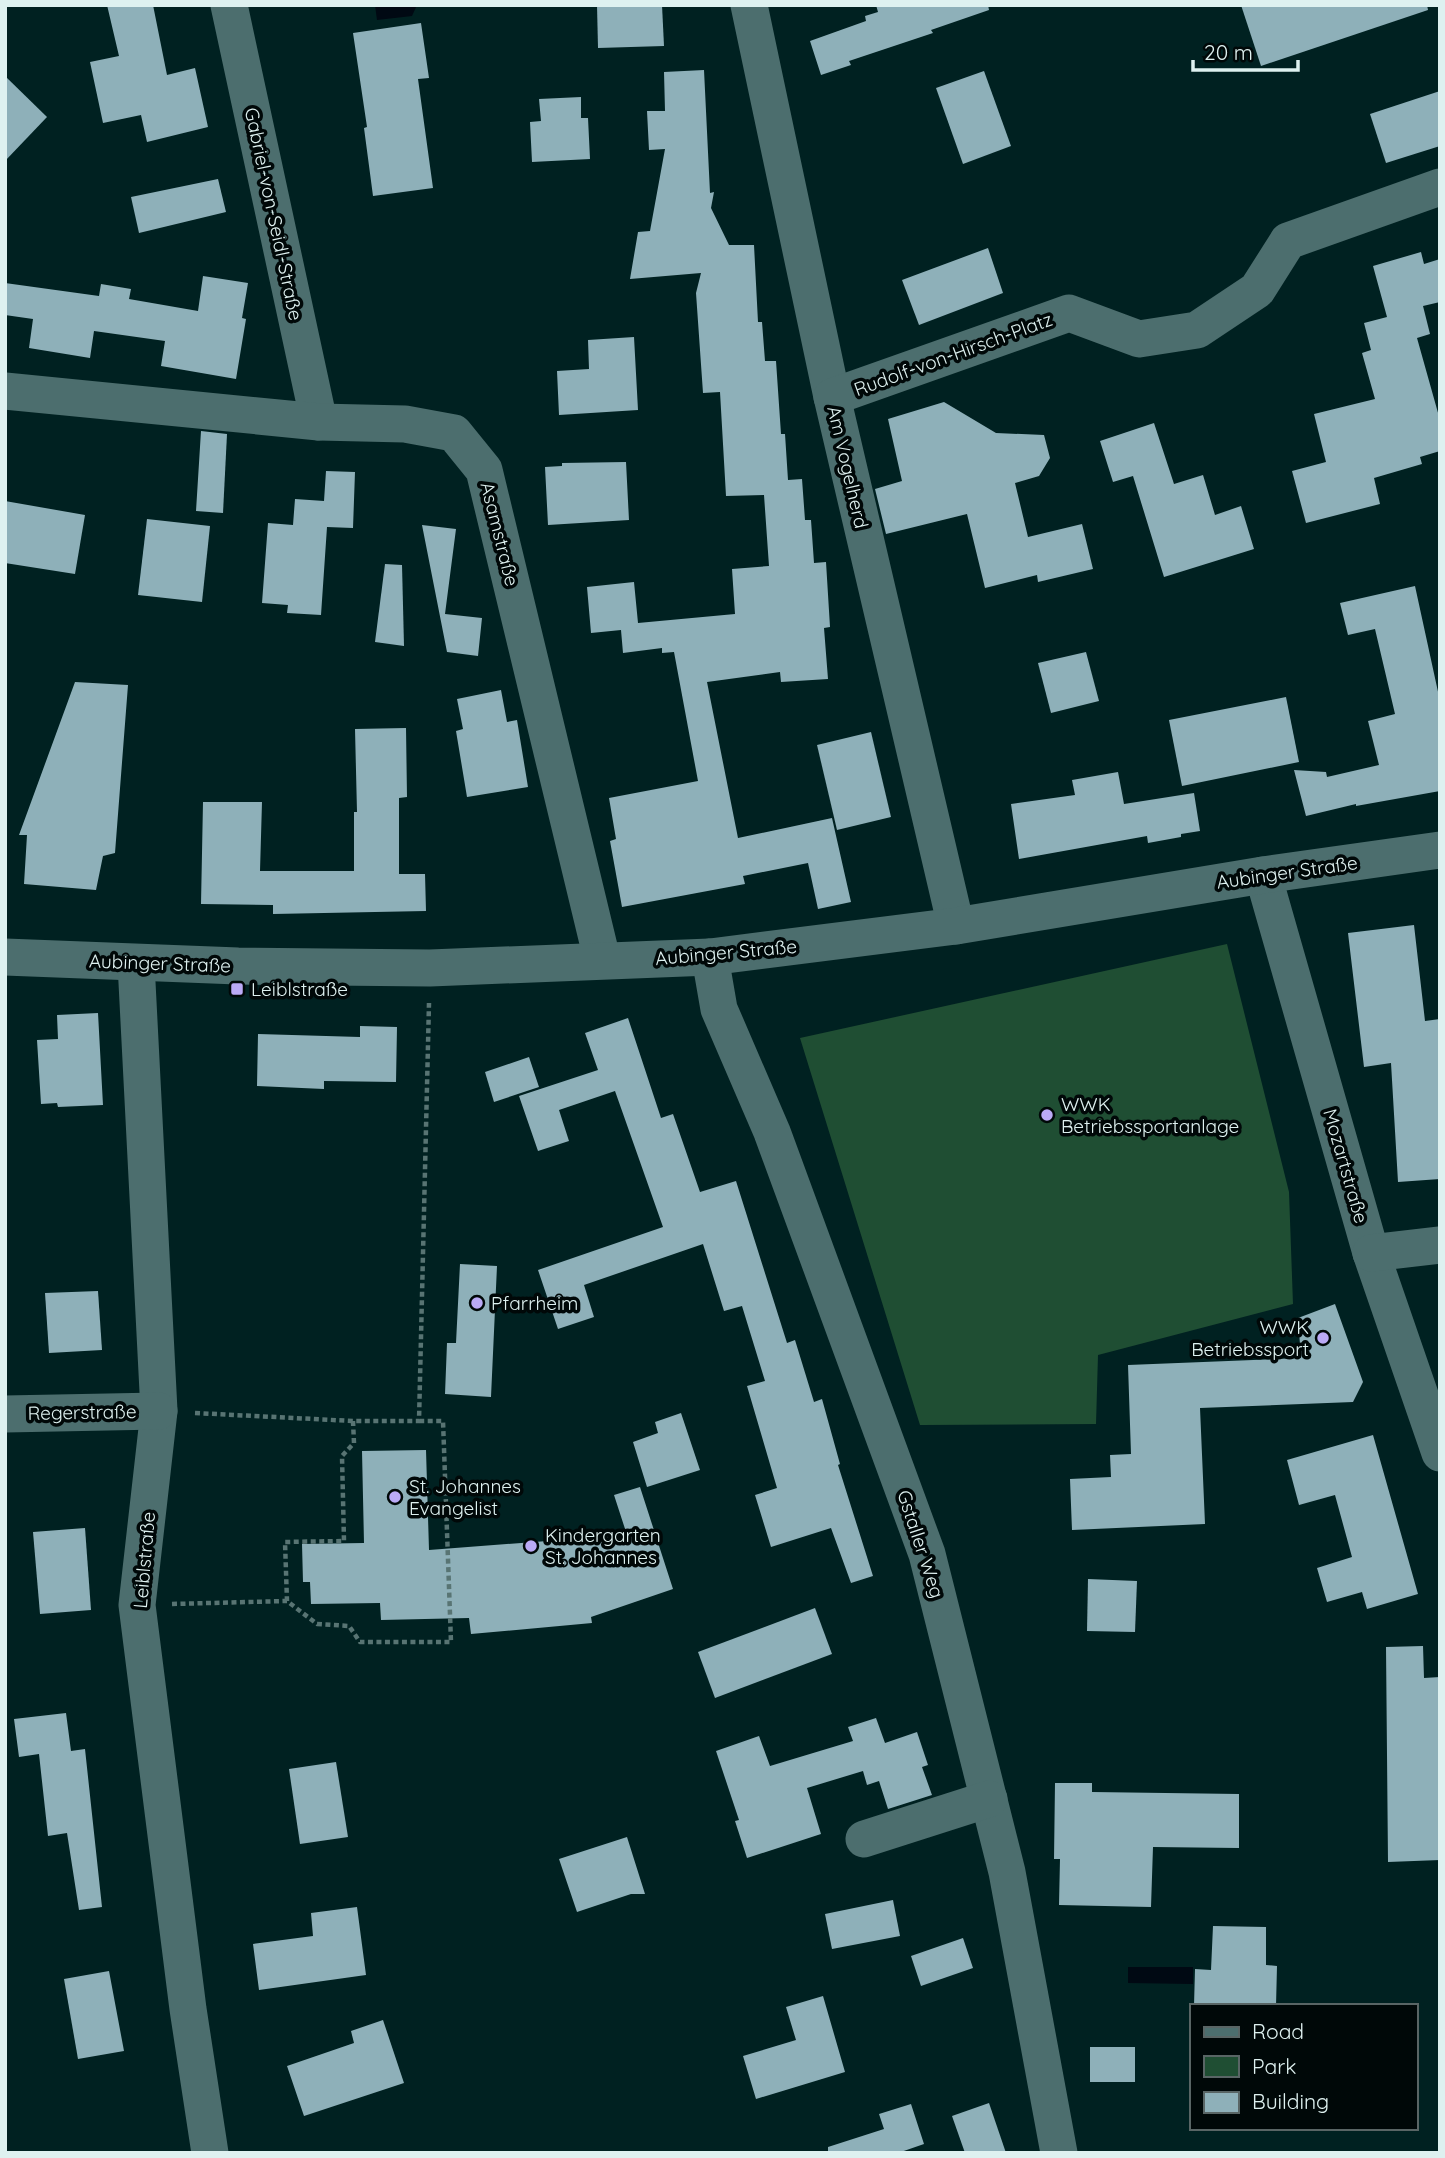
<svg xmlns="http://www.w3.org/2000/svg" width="1445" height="2158" font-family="Quicksand,sans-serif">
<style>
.green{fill:#1f4e33}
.water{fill:#000913}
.building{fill:#8eb0b9}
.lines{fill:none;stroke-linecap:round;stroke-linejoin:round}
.path{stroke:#587473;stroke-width:4.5;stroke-dasharray:5 3.5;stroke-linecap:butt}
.minor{stroke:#4c6e6e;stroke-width:37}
.poi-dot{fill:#bbaaf6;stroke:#000808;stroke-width:2.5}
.labels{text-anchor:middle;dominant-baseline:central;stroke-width:7;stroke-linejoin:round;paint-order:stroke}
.street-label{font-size:19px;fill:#def1f0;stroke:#000808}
.poi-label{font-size:19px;fill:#def1f0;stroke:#000808;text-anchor:start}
</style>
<rect width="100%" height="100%" fill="#002121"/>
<polygon class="green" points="1227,944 1289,1192 1293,1304 1098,1355 1096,1424 920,1425 800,1038"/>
<g class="water">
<polygon points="375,5 417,5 412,16 377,20"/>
<polygon points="1128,1967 1193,1967 1193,1984 1128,1983"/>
</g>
<g class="building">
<polygon points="107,5 153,5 167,75 195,68 208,127 147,142 141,115 103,123 90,62 119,56"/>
<polygon points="597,5 662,5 664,46 598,48"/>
<polygon points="876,5 988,5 989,10 931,30 933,33 849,61 851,65 821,75 810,41 866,21 865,16 878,12"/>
<polygon points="1241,5 1427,5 1428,10 1261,66"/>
<polygon points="421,23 429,78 418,79 433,188 373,196 364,128 367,127 353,33"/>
<polygon points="704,70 710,193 714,192 711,208 729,245 754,245 758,322 762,322 765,361 776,361 781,434 785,434 788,480 802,479 805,520 811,520 814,563 826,562 830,627 824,628 828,679 781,682 780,672 707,682 738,838 832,818 851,902 818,909 808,863 743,876 745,884 622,907 610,841 616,839 609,798 698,781 674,652 662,653 662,648 623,653 621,630 591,633 587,587 634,582 638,623 735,614 732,569 769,566 764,495 726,496 720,392 703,393 696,293 701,273 630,279 638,232 650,231 665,149 649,150 647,111 665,111 664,72"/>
<polygon points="984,71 1011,146 963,164 936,88"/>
<polygon points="5,76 47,117 5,161"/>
<polygon points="1440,91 1440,146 1386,163 1370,114"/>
<polygon points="581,97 581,118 588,118 590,159 532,162 530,122 541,121 539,99"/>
<polygon points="218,179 226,212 139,233 131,197"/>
<polygon points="988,248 1003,293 919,325 902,280"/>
<polygon points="1421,252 1424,264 1440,259 1440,302 1423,306 1430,334 1417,338 1440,420 1440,451 1420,457 1422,464 1374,478 1380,504 1306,523 1292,471 1326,462 1314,414 1375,399 1362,353 1371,350 1364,323 1387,317 1373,266"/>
<polygon points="203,276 248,283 242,318 246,319 236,379 161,366 165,341 94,331 90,358 29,348 33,319 5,315 5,283 99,296 101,284 131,289 129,299 198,311"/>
<polygon points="634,337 638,410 559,415 557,371 589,369 588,340"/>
<polygon points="944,402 996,433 1044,435 1050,458 1039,476 1015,483 1028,537 1082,524 1093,569 1038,582 1037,575 985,588 967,514 886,534 875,489 902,481 888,419"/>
<polygon points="1154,423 1174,484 1203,475 1215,515 1241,506 1254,549 1164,577 1133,476 1113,482 1100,441"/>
<polygon points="201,431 227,434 223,513 196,511"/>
<polygon points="626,462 629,520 548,525 545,467 562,466 562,463"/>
<polygon points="326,471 355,472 353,528 327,527 321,615 287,613 288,605 262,603 268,523 293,525 295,499 324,501"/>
<polygon points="5,501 85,515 75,574 5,563"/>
<polygon points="147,519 210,526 202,602 138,595"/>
<polygon points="422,525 456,529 445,614 482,618 478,656 447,652"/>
<polygon points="385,564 402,565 404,646 375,642"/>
<polygon points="1415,586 1440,701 1440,791 1356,806 1356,804 1306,816 1294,770 1326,772 1327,777 1379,765 1368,721 1395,714 1375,629 1348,635 1340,603"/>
<polygon points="1086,652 1099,701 1051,713 1038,663"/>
<polygon points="75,682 128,685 115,853 103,856 96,890 24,884 27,835 19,835"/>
<polygon points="501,690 507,722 517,720 528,787 467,797 456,731 463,729 457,699"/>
<polygon points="1286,697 1299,762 1182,786 1169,720"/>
<polygon points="406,728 407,797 399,798 399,874 425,874 426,911 273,914 273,905 201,904 203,802 262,802 260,871 354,871 354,812 357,812 355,729"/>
<polygon points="871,732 891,817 837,830 817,745"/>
<polygon points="1118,772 1124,804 1194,793 1200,831 1181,834 1181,837 1148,843 1147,836 1019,859 1011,804 1075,795 1072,780"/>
<polygon points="1414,925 1425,1021 1440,1019 1440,1179 1398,1182 1391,1063 1364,1067 1348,933"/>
<polygon points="98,1013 103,1105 58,1107 57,1103 41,1104 37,1040 58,1039 57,1015"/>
<polygon points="628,1018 661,1118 673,1114 700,1192 736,1181 787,1343 795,1340 814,1402 822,1399 840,1464 838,1465 873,1576 851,1583 831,1528 771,1547 755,1495 777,1488 747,1386 765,1381 742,1306 724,1311 703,1244 584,1285 594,1317 558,1329 538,1270 663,1227 615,1091 559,1110 569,1141 538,1151 519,1096 598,1070 585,1033"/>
<polygon points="360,1026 397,1027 396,1082 324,1081 324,1089 257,1086 258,1034 360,1037"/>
<polygon points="529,1057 539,1087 494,1102 485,1072"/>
<polygon points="460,1264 497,1266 491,1397 445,1394 447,1343 456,1343"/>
<polygon points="98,1291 102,1350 49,1353 45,1293"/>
<polygon points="1335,1304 1363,1382 1353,1402 1200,1408 1205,1524 1072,1530 1070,1479 1111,1477 1110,1455 1131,1454 1128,1365 1301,1358 1298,1318"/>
<polygon points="681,1413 700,1470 647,1487 633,1442 658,1433 655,1422"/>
<polygon points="1373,1435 1418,1594 1367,1609 1362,1592 1327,1602 1317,1568 1352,1557 1335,1495 1299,1505 1287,1460"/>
<polygon points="426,1450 429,1550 627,1535 614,1495 640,1487 673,1589 591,1617 592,1623 471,1634 469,1618 381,1620 380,1603 311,1604 310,1582 303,1582 302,1544 364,1543 362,1451"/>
<polygon points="85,1528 91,1610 40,1614 33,1532"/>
<polygon points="1088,1579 1137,1581 1135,1632 1087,1631"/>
<polygon points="815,1608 832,1654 715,1698 698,1652"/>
<polygon points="1423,1646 1424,1678 1440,1677 1440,1860 1388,1862 1386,1647"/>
<polygon points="66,1713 71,1751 85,1749 102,1907 79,1910 67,1833 48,1836 39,1754 19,1757 14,1719"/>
<polygon points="876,1718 885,1743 917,1732 928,1765 922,1767 932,1795 888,1809 879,1781 867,1785 863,1771 807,1788 821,1834 747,1858 735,1821 739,1820 716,1751 759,1736 770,1766 853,1741 848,1727"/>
<polygon points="336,1762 348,1837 300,1844 289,1769"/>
<polygon points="1055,1783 1092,1783 1092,1792 1239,1794 1239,1848 1153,1847 1151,1907 1059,1905 1060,1859 1054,1859"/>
<polygon points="627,1837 645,1894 631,1894 577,1912 559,1859"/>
<polygon points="893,1900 900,1936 832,1949 825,1914"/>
<polygon points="357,1907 366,1975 259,1990 253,1944 313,1936 311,1913"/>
<polygon points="1213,1926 1266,1927 1266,1965 1277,1966 1276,2006 1194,2006 1195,1969 1211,1970"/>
<polygon points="963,1938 973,1968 921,1986 911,1956"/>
<polygon points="109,1971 124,2051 78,2059 64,1979"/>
<polygon points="823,1996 845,2072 756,2099 743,2056 796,2040 786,2007"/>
<polygon points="383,2020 404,2083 304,2116 287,2066 354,2043 351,2031"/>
<rect x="1090" y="2047" width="45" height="35"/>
<polygon points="989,2103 1006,2153 965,2153 952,2116"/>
<polygon points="911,2104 924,2144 898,2153 828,2153 828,2147 884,2129 879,2114"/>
</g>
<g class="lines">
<g class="path">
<polyline points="195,1413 353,1421 419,1421 429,1003"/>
<polyline points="353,1421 354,1443 342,1456 344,1541 285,1542 287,1601 317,1624 349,1626 360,1642 451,1642 443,1421 419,1421"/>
<polyline points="172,1604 287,1601"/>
</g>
<g class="minor">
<polyline points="229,5 319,422"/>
<polyline points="749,5 832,397 956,926"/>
<polyline points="5,391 319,422 405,424 454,433 484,470 602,959"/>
<polyline points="832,397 1069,313 1139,339 1197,330 1257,290 1288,241 1440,187"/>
<polyline points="1263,875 1371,1253 1440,1453"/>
<polyline points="5,957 238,966 430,968 710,957 956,926 1263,875 1440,850"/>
<polyline points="710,957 719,1009 772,1132 927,1554 1007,1872 1059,2153"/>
<polyline points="136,963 159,1411 137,1605 188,2009 210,2153"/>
<polyline points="1371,1253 1440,1245"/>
<polyline points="5,1414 159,1411"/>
<polyline points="864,1839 989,1799"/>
</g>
</g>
<g class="poi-dot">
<rect x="230" y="982" width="14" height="14" rx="3.5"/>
<circle cx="1047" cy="1115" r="7"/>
<circle cx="477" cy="1303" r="7"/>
<circle cx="1323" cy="1338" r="7"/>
<circle cx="395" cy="1497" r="7"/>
<circle cx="531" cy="1546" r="7"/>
</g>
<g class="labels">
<g class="street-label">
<text transform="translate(274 214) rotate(78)">Gabriel-von-Seidl-Straße</text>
<text transform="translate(953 354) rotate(-20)">Rudolf-von-Hirsch-Platz</text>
<text transform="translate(848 467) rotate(77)">Am Vogelherd</text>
<text transform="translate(500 534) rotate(76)">Asamstraße</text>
<text transform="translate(1287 872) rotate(-8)">Aubinger Straße</text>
<text transform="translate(726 952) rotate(-5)">Aubinger Straße</text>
<text transform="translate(160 963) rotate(2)">Aubinger Straße</text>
<text transform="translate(1346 1166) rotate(74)">Mozartstraße</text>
<text transform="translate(82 1412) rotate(-1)">Regerstraße</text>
<text transform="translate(921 1544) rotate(72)">Gstaller Weg</text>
<text transform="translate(144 1560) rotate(-85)">Leiblstraße</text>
</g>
<g class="poi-label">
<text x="251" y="989">Leiblstraße</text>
<text x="1061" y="1104">WWK<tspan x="1061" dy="22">Betriebssportanlage</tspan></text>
<text x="491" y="1303">Pfarrheim</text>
<text x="1309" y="1327" text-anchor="end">WWK<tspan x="1309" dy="22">Betriebssport</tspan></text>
<text x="409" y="1486">St. Johannes<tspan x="409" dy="22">Evangelist</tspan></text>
<text x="545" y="1535">Kindergarten<tspan x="545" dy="22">St. Johannes</tspan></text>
</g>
</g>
<rect width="1445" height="2158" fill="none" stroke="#def1f0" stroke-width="14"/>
<rect x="1190" y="2004" width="228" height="126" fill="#000808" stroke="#596565" stroke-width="2"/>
<rect x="1204" y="2027" width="35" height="10" fill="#4c6e6e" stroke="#596565" stroke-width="2"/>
<text x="1252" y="2039" font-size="21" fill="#def1f0">Road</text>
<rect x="1204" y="2056" width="35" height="21" fill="#1f4e33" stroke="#596565" stroke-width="2"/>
<text x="1252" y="2074" font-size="21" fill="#def1f0">Park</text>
<rect x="1204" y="2092" width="35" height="21" fill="#8eb0b9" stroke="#596565" stroke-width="2"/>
<text x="1252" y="2109" font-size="21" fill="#def1f0">Building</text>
<path d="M1193 60v10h105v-10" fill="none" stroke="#def1f0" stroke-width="3.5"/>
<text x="1204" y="60" font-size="21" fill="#def1f0" stroke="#000808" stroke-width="5" paint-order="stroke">20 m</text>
</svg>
